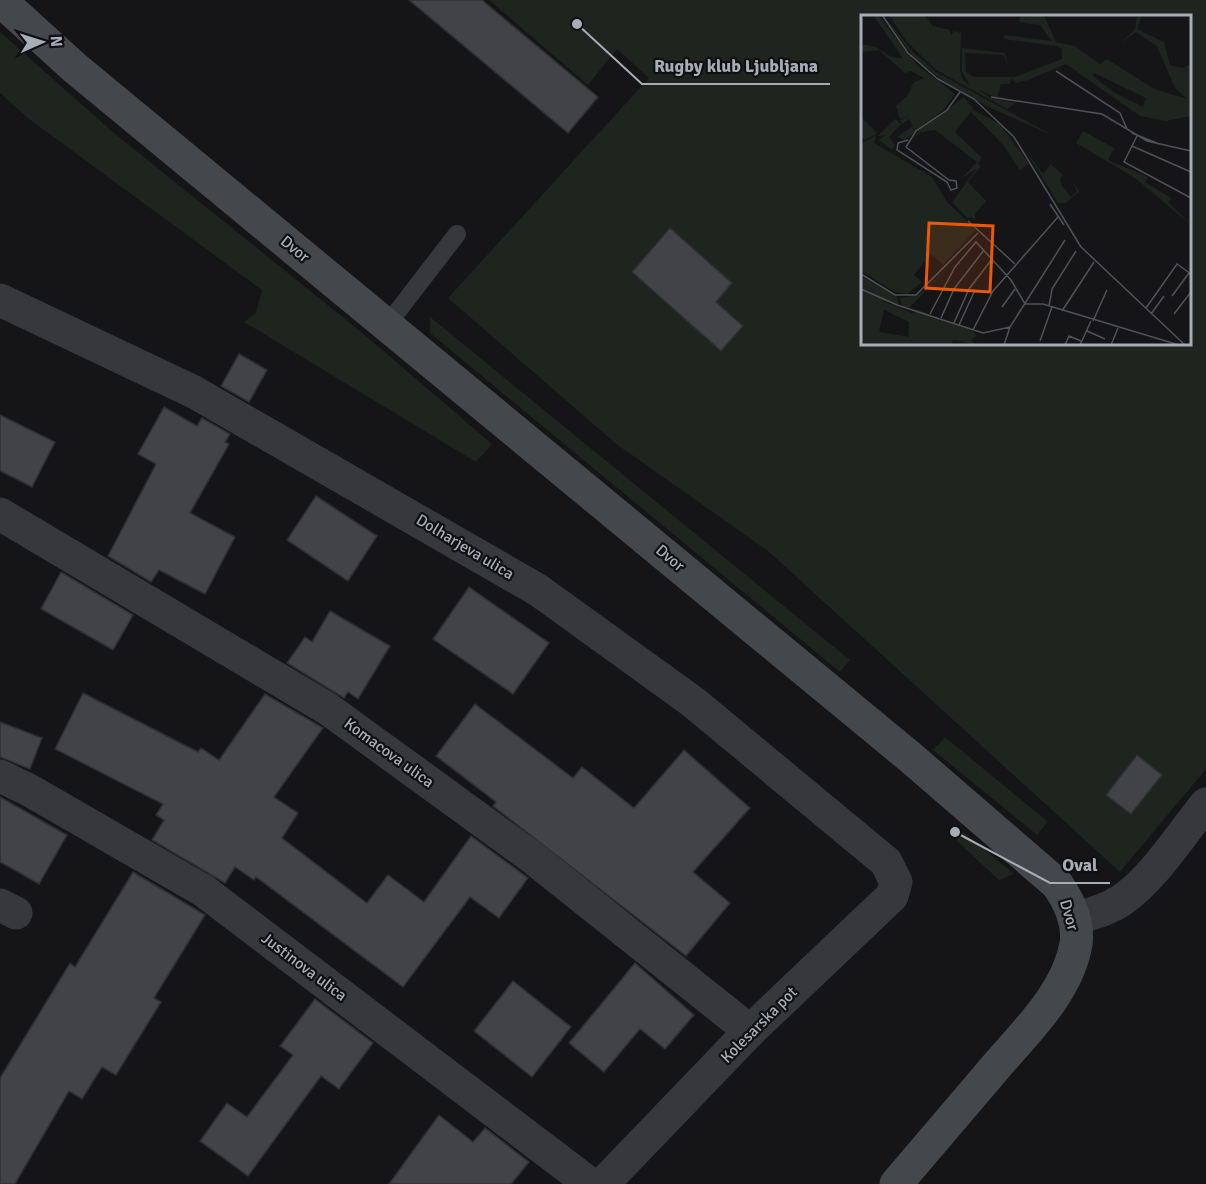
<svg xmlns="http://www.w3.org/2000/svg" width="1206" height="1184" font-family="Signika,sans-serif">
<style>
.green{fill:#1d251e;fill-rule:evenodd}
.building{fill:#414347;stroke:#2f2f33;stroke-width:1.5}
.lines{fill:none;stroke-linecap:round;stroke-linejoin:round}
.lane{stroke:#36383c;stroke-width:18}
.street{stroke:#36383c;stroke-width:33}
.secondary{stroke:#44474c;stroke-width:33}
.labels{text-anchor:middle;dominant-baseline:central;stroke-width:4.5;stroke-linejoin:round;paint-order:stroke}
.street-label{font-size:16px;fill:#a7adb7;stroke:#101012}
.inset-road{fill:none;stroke:#4f5257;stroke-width:1.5}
.view{fill:#e8590c;fill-opacity:0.15;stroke:#e8590c;stroke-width:3}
.inset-edge{fill:none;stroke:#a7adb7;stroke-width:3}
.leader{fill:none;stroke:#a7adb7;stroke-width:2}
.callout-dot{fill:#a7adb7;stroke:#101012;stroke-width:2}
.callout-label{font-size:18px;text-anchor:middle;font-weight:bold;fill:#a7adb7;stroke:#101012;stroke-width:4.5;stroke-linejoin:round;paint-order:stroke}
</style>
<rect width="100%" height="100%" fill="#151517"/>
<g class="green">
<path d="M489,0H1206V769L1120,872L768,551L615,443L448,298L649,78L617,49L588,85ZM862,16H1190V344H862Z"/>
<polygon points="0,32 114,133 360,331 492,444 476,462 244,322 256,313 262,290 29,119 0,93"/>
<polygon points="430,317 850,660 840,672 430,333"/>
<polygon points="945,737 1048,822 1037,835 933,750"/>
<polygon points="963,832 1014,874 999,880 956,840"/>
</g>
<g class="building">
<polygon points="409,0 482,0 598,97 568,133"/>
<polygon points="670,228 732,283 716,302 743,326 721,351 632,272"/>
<polygon points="239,354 267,370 249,402 221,386"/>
<polygon points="164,407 197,426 202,418 230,434 225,442 229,444 190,513 235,537 205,594 159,570 151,582 108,556 156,464 138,454"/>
<polygon points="0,415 55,442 32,487 0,471"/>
<polygon points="316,496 377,536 348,581 287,540"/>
<polygon points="61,572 133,615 113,650 41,609"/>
<polygon points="469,587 549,643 513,694 433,639"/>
<polygon points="330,611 390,646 358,699 348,692 344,698 287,663 305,637 312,642"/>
<polygon points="83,693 198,752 201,748 219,760 265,694 323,728 274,797 298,813 282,838 367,903 388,875 424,902 471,836 528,878 499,918 470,897 403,987 256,877 254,880 235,867 225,883 152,840 164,820 156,815 163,804 55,749"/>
<polygon points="475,704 573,778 582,767 634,808 684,750 750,808 693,872 730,903 686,956 493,806 496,802 436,756"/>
<polygon points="0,722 42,738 30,769 0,757"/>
<polygon points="1137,755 1162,775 1131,814 1106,795"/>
<polygon points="0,797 67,835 39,884 0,862"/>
<polygon points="133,872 205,915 154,998 161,1002 116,1075 102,1067 82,1099 69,1091 15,1184 0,1184 0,1078 70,963 75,967"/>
<polygon points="635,963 694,1015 665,1049 640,1029 604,1072 569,1043"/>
<polygon points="513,981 571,1027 532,1077 474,1031"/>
<polygon points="315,999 373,1043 339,1089 321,1076 248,1176 200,1141 227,1103 247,1117 293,1055 280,1046"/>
<polygon points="439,1115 473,1142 485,1128 529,1162 511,1184 389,1184"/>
</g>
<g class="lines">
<polyline class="lane" points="387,325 457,234"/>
<g class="street">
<polyline points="0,300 194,392 538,590 693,702 886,862 896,882 892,896 750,1031 603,1184"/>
<polyline points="0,514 328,709 533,858 750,1031"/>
<polyline points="0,776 29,790 204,891 590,1184"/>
<polyline points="0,905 16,913"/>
<path d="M1074,919C1091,914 1107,910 1122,900C1154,878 1181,834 1206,804"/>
</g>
<path class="secondary" d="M0,0L75,68L910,757L1057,884C1069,901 1079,922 1076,944C1067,996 1020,1037 988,1076C957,1112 927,1148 896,1184"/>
</g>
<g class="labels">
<g class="street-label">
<text transform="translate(295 249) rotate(39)">Dvor</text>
<text transform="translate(465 547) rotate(31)">Dolharjeva ulica</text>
<text transform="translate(670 558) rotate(40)">Dvor</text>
<text transform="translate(389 753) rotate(36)">Komacova ulica</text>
<text transform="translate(1069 915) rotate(74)">Dvor</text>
<text transform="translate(304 967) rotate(37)">Justinova ulica</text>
<text transform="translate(759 1025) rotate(-45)">Kolesarska pot</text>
</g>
</g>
<g transform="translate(861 15)">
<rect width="330" height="330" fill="#151517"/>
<path d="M12,0H17L55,49L94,79L82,95L44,125L36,122L52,111L48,104L41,109L39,105L49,100L39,104L35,91L47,80L52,68L63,63L50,56L44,58L18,35L0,37V30H6L15,32L32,43H42ZM22,0L53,38L75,57L193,121L125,91L80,64L53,43ZM28,0H63L72,11L89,15L90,20L93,16L100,18L99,55L102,65L109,70L101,57V33L144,38L147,52L143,40L104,38L105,57L113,62H154L201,44V34L195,31L143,24V20L191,26L179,10L158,7L159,0H183L195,27L214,31L239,49L246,44L293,74L326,84L314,73L296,31L275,17L260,28L274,14L276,0H281L276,14L303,27L309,50L322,53L330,49V101L305,106L279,101L205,49L167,65L154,68L150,63L149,69H140L136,83L116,74L130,83L154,88L146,94L75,55L46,27ZM233,58L285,83L282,92L254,78L232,61ZM103,82L114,96L139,109L168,149L159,155L143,131L110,97L94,117L121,143L117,149L120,151L107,167L125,186L114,199V205L111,202L107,203L112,209L91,187L116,153L100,164L116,147L74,115L59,117L51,125L58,115ZM0,102L16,118L4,125L0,122ZM34,104L40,109L28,122L34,130L31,135L18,125L25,120L17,121ZM222,116L253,133L247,145L287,162L284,167L310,183L308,188L330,210L274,163L215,128ZM15,120L13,128L71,162L86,187L115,215L82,250L70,239L53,260L61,267L46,279L34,277L0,256V129ZM163,133L182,159L190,149L202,160L199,164L201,171L210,182L216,176L212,167L218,176L205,188H197ZM91,249L48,293L41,291L39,283L57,280ZM0,261L36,282L38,290L24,286L19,292L24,287L53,299L56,295L65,298L78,304V309L80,304L112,316L116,321L110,325L115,330L92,325L90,330H0ZM23,295L48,307V322L18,317Z" fill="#1d251e" fill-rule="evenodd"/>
<path class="inset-road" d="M21,0L47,38L78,65M195,56L259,98L266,114M77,64L113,84L153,122L220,232M130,82L241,99L286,126L330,136M271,118L298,129M276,121L263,147L330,183M271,131L330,157M45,132L88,165L95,166L96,173L90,175L86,167L36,135L37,128L47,125M45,132L55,116L86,95L99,77M189,189L203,210M107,206L154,249M219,231L324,330M0,259L34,280H55L117,218M0,274L36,290L122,318L149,312M311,281L328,258M188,291L191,274L215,236M141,292L154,274M285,293L316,249L330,259M201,296L233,247M69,299L94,252L115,227L150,265L164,289H182L318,330M290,299L303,281M313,299L330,277M80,303L93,274L123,235M232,306L246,275M93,308L108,274L131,244M98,310L114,275M112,315L132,276L197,202M226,316L244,324M179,326L191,292M143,330L149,312L204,225M204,330L208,321L220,326M219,330L230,306M250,330L257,313"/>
<path class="view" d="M68,208L132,211L129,277L65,273Z"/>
<rect width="330" height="330" class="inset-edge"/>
</g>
<path class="leader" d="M577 24L642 84H830M955 832L1050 883H1110"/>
<g class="callout-dot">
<circle cx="577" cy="24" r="6"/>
<circle cx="955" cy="832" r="6"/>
</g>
<g class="callout-label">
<text x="736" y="72">Rugby klub Ljubljana</text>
<text x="1080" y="871">Oval</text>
</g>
<g transform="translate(42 42) rotate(87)" stroke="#101012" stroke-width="4.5" paint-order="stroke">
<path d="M0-4.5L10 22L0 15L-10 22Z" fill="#a7adb7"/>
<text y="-9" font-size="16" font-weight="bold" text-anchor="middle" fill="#a7adb7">N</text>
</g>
</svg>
